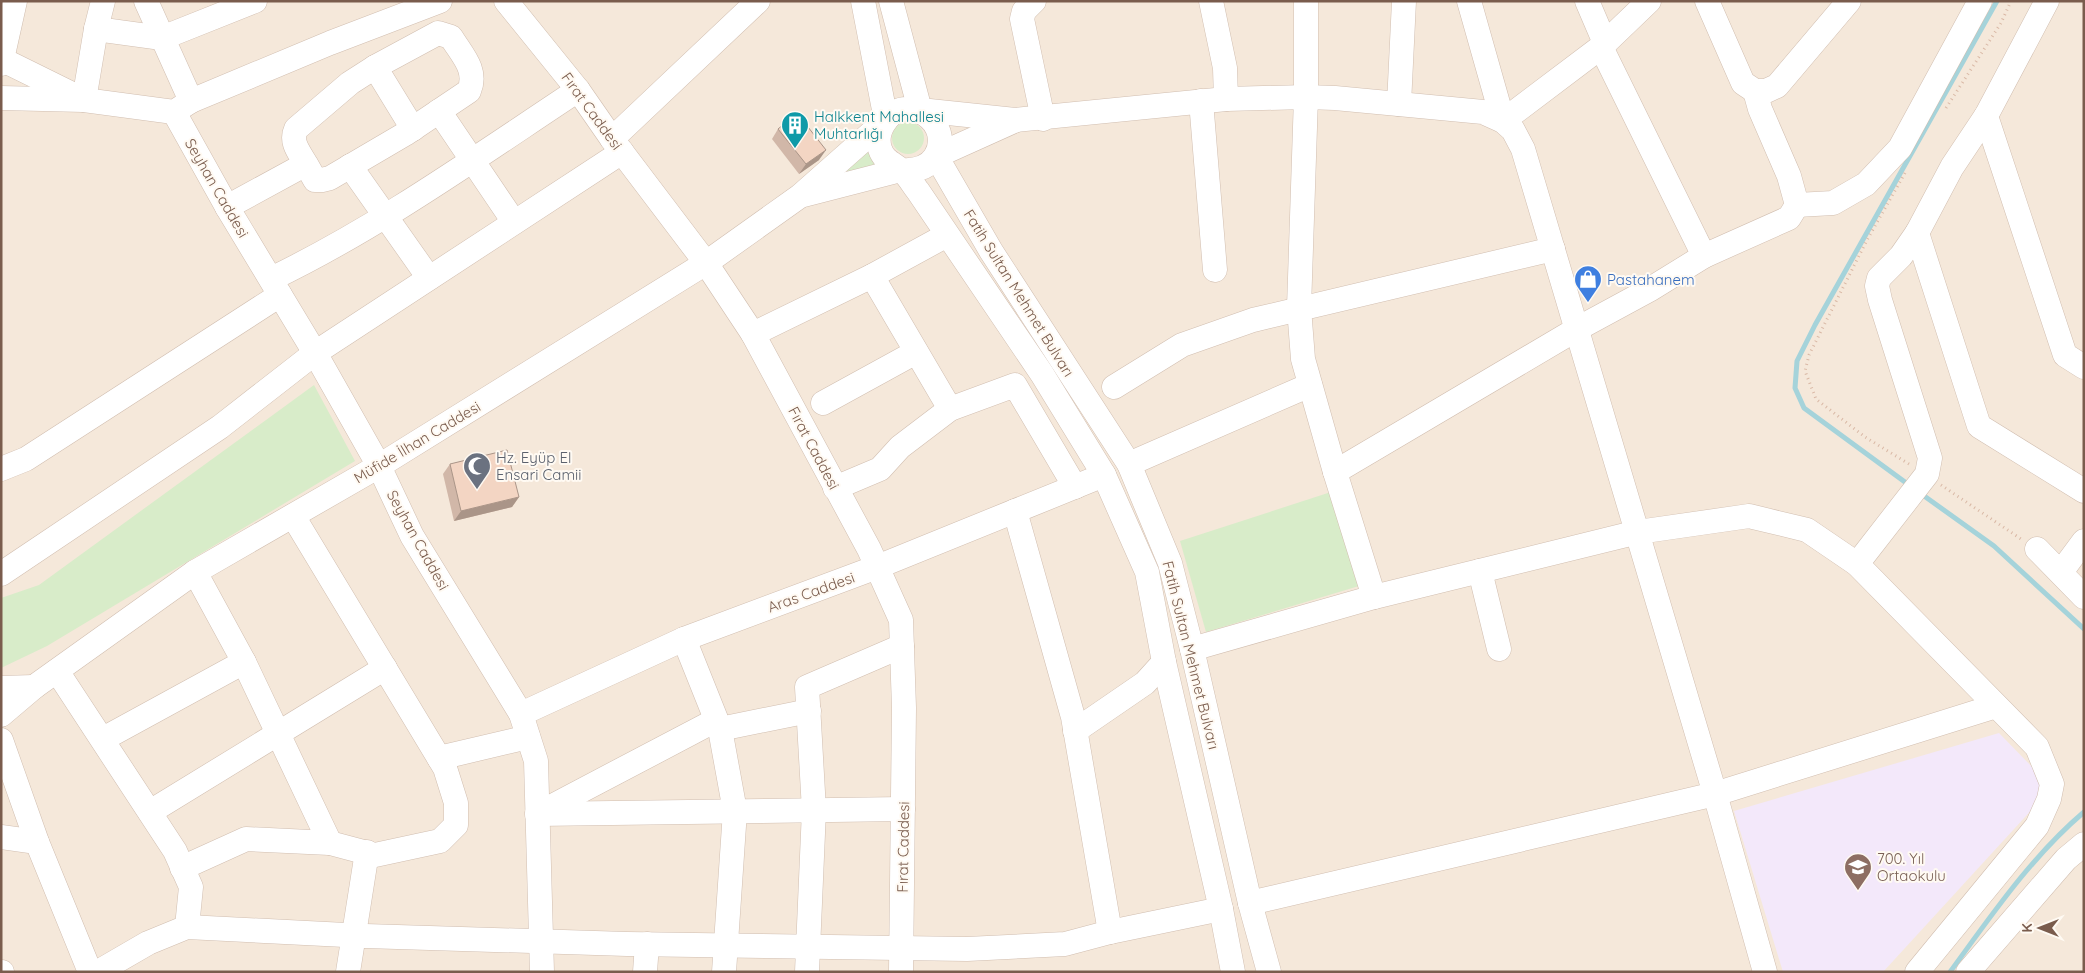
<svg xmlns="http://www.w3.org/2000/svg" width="2085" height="973" font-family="Quicksand,sans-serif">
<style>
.residential{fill:#f5e8da}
.education{fill:#f3e8fa}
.green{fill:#d8ecc9}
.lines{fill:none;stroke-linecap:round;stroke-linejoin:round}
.stream{stroke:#a5d3da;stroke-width:5}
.minor-casing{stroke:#d1beb0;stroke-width:25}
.path{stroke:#d9b8a5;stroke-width:3;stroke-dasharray:1 4;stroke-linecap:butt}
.minor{stroke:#fff;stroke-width:24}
.wall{fill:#d1b7a8}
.shaded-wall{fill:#aa9588}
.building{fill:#f3d5c3;stroke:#aa9588}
.labels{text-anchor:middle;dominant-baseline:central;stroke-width:4;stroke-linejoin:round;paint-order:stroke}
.street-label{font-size:15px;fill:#7a5c4d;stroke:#fffaf3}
.culture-label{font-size:15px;fill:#0d838f;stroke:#fffaf3;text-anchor:start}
.shop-label{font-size:15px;fill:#366cbe;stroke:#fffaf3;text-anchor:start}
.worship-label{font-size:15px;fill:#5b616d;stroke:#fffaf3;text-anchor:start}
.education-label{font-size:15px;fill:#785e54;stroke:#fffaf3;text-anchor:start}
</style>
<rect width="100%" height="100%" fill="#fdf6ec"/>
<rect class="residential" x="1" y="1" width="2083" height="971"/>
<polygon class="education" points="1999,733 2038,773 2044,787 2036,805 1883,972 1783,972 1734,811"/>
<g class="green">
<circle cx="908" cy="138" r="16"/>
<polygon points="872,146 881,163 821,184"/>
<polygon points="314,385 355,461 47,646 1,668 1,598 39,585"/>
<polygon points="1334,491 1359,586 1206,632 1180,541"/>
</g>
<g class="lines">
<g class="stream">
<polyline points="1909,485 1804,408 1795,388 1797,361 1815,325 1997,1"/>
<polyline points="1920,493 1994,546 2084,629"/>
<path d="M1950,972C1991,916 2031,857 2084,812"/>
</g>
<g class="minor-casing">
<g id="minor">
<polyline points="146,1 191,101"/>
<polyline points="506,1 578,90 612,139 706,263 753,334 869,549 901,620 904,708 901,972"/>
<polyline points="891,1 920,110 1015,120 1226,99 1306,97 1335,98 1483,112 1503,121 1513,130 1523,149 1715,794 1765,972"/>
<polyline points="1034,1 1024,11 1022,19 1043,119"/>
<polyline points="1211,1 1225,68 1226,99"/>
<polyline points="1306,1 1306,97 1299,308 1303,359 1335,472 1374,597"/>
<polyline points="1469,1 1503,121 1601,47 1649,1"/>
<polyline points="1587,1 1605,43"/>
<polyline points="1707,1 1743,83 1755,91 1766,91 1777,86 1849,1"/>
<polyline points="96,29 162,38 255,1"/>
<polyline points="1601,47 1704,256"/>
<polyline points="1,59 78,97"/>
<polyline points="1,64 15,1"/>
<polyline points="375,67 413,129"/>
<polyline points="1,98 84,100 174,112 191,101 330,43 440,1"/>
<polyline points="84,100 96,29 103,1"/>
<polyline points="1201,101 1215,270"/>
<polyline points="1399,104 1404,1"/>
<polyline points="439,111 514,222"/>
<polyline points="174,112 227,207 315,353 379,466 412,536 521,714 536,761 542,972"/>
<polyline points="1986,116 2065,355 2084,367"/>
<polyline points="1014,121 936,156 991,251 1129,464 1170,563 1192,649 1250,903 1269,972"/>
<polyline points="612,139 758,1"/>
<polyline points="350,166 429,278"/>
<path d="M804,195L901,170C914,171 927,169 935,157C956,123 905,89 884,123C879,131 877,140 880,149C884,161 893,163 901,170C908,175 913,185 918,191L1042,374L1104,475L1147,572L1164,662L1221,909L1233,972"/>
<polyline points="1797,205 1833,203 1866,184 1900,148 1980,1"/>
<path d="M227,207L306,164L315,180H322L330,178L405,134L469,91C478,70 462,55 451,37L438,33L375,67L350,83L296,129C290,142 299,152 306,164"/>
<polyline points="1917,233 1979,426 2084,491"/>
<polyline points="872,276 950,409"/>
<path d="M271,279C379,227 478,156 578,90"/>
<polyline points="753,334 872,276 947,235"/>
<polyline points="1114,387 1182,345 1253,320 1553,249"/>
<polyline points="823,403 916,352"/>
<polyline points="1129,464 1310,385"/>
<polyline points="1,469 26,459 280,295"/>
<polyline points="1335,472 1577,329 1649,290 1704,256 1789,218 1797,205 1789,176 1760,109 1755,91"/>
<polyline points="835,488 880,469 900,447 950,409 1015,385 1075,487"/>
<polyline points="1015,511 1073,717 1110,932"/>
<polyline points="2037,549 2084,597"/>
<polyline points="1857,564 1927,474 1930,458 1880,300 1877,286 1879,278 1901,256 1917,233 1952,167 1986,116 2047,1"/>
<polyline points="2064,568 2084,541"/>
<polyline points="1480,571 1499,649"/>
<polyline points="195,572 244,662 330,843"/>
<polyline points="1,574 220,427 315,353 622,152"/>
<polyline points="684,639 720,729 735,811 724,972"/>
<polyline points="1192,649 1374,597 1638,532 1749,516 1807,530 1857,564 2037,747 2052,784 2049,799 2037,826 1917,972"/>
<polyline points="57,671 175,851 191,887 187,927"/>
<polyline points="1,688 34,687"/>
<polyline points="521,714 684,639 877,567 1104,475"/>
<polyline points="1,715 34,687 195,572 379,466 706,263 800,196 886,120 863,1"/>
<polyline points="720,729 809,711"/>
<polyline points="1075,731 1145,683 1164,662"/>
<polyline points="103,739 244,662"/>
<polyline points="1,740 37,842 90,972"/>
<polyline points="439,758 528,737"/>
<polyline points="150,812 385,668"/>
<polyline points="541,812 716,720"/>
<polyline points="537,814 903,809"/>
<polyline points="1,837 37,842"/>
<polyline points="182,868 246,839 330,843 375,855 440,841 456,825 456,803 445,768 293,516"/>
<polyline points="1250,903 1715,794 1996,706"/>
<polyline points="1,972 2,972"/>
<polyline points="98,972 148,943 187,927 365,936 627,944 967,949 1065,944 1110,932 1221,909"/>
<polyline points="348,972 367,852"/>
<polyline points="645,972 647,944"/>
<polyline points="807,972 814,810 807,687 902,646"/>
<polyline points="1968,972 2066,859 2084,844"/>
</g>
</g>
<g class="path">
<polyline points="1946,108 2001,23 2011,1"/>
<polyline points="1905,173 1867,240 1809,355 1805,371 1816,399 1865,437 1909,464"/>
<polyline points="1941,485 2021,539"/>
</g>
<use href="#minor" class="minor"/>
</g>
<g class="wall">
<polygon points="778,129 819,160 799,174 772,139"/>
<polygon points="450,464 519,497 512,507 454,521 443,474"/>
</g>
<g class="shaded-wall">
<polygon points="826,150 819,160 799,174 806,164"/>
<polygon points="519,497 512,507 454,521 461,511"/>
</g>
<g class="building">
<polygon points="797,113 826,150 806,164 778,129"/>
<polygon points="507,450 519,497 461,511 450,464"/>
</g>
<defs>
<g id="building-pin" transform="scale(1.4375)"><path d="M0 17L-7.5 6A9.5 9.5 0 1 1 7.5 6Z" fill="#0f9aa8" stroke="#fffaf3"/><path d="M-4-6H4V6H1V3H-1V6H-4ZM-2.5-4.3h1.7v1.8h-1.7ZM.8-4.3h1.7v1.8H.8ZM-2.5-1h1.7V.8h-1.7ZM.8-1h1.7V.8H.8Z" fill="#fff"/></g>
<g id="shop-pin" transform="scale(1.4375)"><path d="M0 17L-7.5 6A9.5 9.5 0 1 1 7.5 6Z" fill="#3f7fe0" stroke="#fffaf3"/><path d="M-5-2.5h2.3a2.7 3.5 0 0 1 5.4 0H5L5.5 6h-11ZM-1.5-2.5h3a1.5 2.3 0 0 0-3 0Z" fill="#fff"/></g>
<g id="mosque-pin" transform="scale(1.4375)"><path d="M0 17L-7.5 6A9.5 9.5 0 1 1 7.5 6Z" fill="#6b7280" stroke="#fffaf3"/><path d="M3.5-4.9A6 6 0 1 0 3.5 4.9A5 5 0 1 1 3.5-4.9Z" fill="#fff"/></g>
<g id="school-pin" transform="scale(1.4375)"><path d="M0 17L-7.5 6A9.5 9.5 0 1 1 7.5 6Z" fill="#8d6e63" stroke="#fffaf3"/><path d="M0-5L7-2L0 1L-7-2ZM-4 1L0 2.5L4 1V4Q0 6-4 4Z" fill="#fff"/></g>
</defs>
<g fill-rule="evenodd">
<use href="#building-pin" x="795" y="125"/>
<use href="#shop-pin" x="1588" y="279"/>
<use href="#mosque-pin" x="477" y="466"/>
<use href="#school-pin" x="1858" y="867"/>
</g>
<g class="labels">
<g class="street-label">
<text transform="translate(592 111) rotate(54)">Fırat Caddesi</text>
<text transform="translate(217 188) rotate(60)">Seyhan Caddesi</text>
<text transform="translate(1019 293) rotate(58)">Fatih Sultan Mehmet Bulvarı</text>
<text transform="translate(417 442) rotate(-31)">Müfide İlhan Caddesi</text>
<text transform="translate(814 448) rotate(62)">Fırat Caddesi</text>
<text transform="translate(418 540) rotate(61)">Seyhan Caddesi</text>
<text transform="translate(811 592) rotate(-20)">Aras Caddesi</text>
<text transform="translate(1191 655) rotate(76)">Fatih Sultan Mehmet Bulvarı</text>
<text transform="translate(903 847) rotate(-89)">Fırat Caddesi</text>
</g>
<g class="culture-label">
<text x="814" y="116">Halkkent Mahallesi<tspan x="814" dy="17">Muhtarlığı</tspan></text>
</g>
<g class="shop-label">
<text x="1607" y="279">Pastahanem</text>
</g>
<g class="worship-label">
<text x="496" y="457">Hz. Eyüp El<tspan x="496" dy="17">Ensari Camii</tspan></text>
</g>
<g class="education-label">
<text x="1877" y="858">700. Yıl<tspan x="1877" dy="17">Ortaokulu</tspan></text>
</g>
</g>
<rect width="2085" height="973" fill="none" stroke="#7a5c4d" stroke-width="5"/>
<g transform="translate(2040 928) rotate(270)" stroke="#fffaf3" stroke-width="4" paint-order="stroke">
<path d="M0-4L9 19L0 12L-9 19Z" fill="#7a5c4d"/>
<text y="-8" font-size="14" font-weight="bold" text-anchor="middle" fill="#7a5c4d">K</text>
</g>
</svg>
